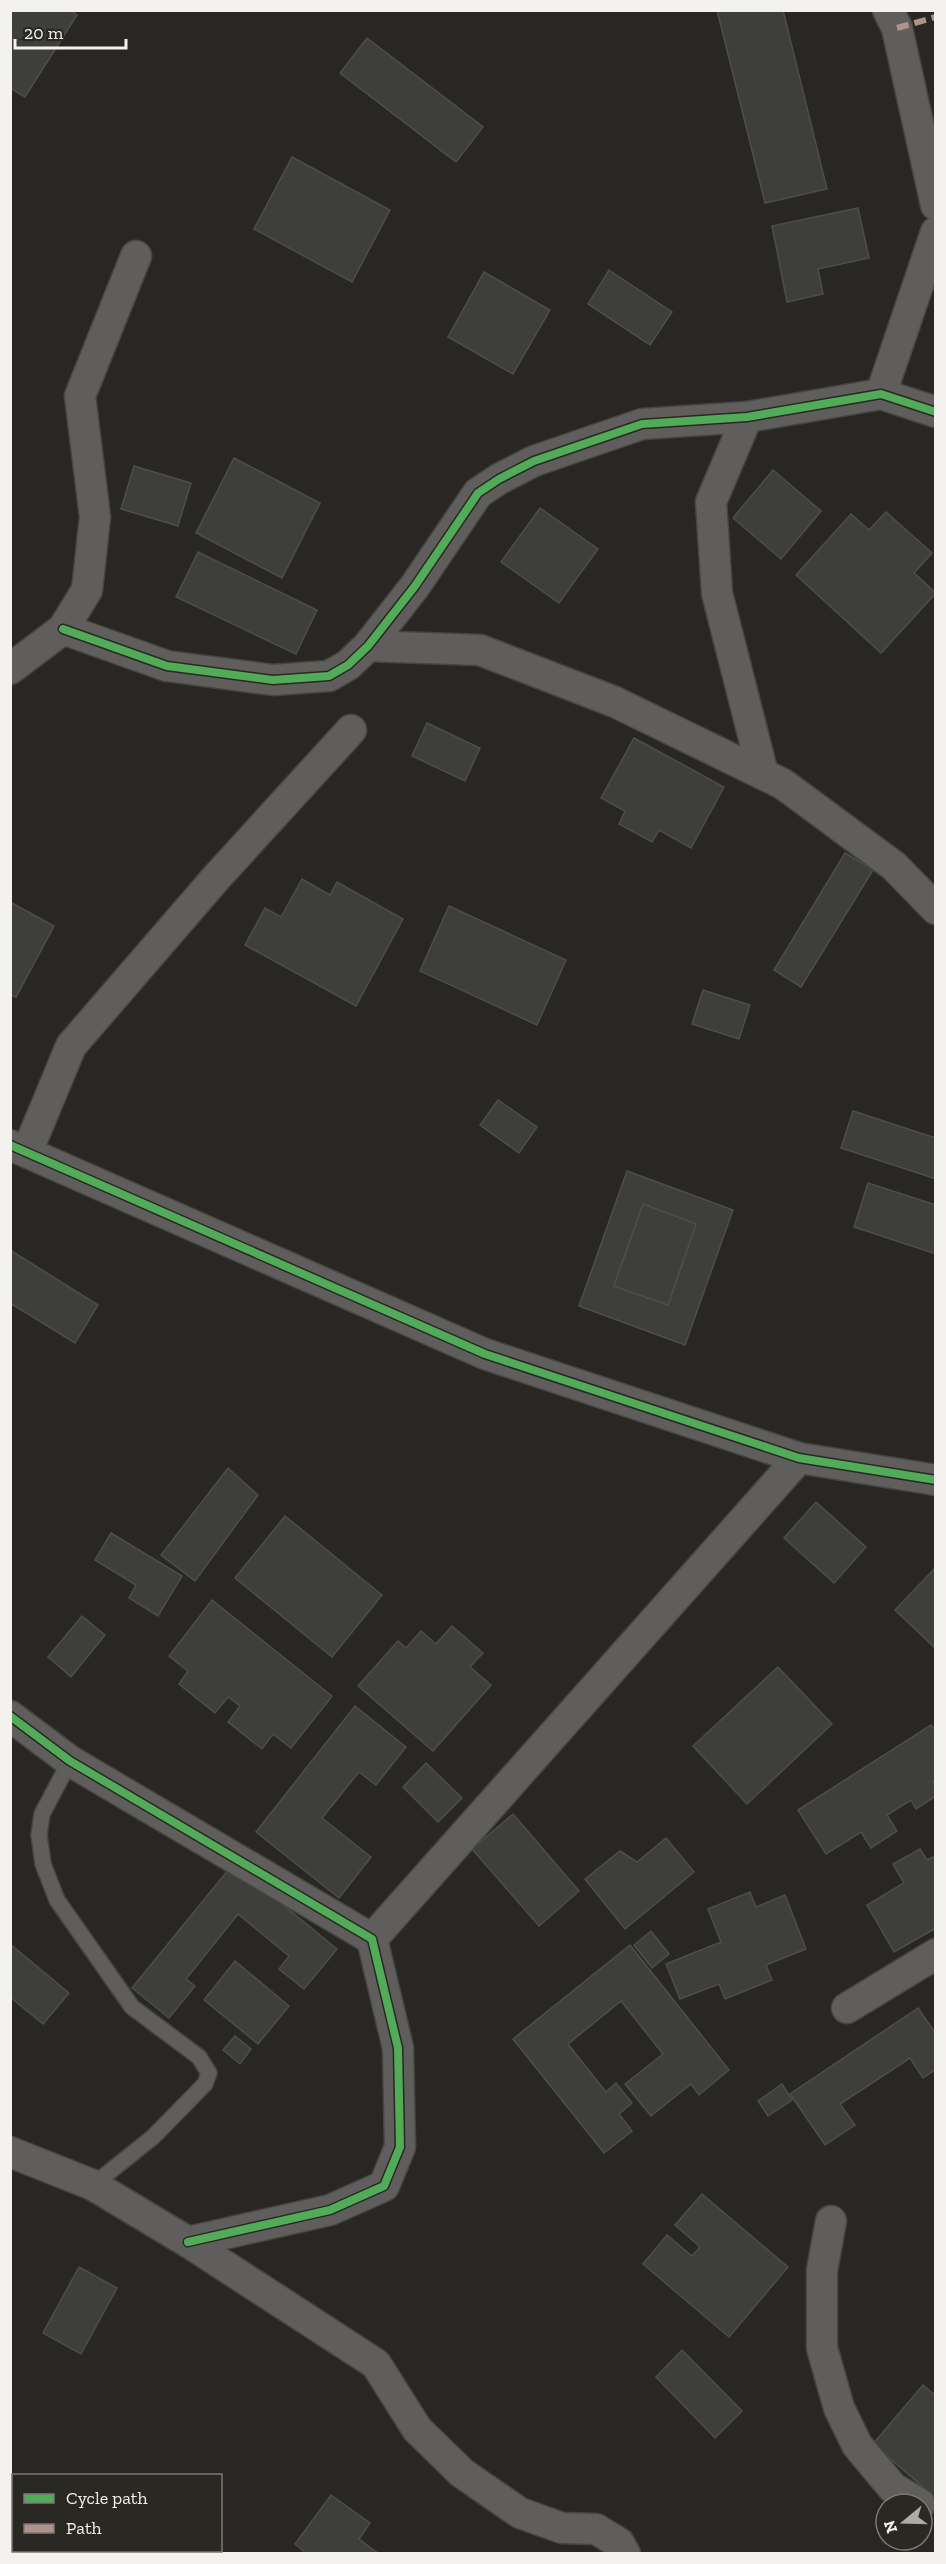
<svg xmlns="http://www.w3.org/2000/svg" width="946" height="2564" font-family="'Zilla Slab',serif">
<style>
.building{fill:#3e3e3a;stroke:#4e4d4a;stroke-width:1.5;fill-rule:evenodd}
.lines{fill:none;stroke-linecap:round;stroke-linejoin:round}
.service-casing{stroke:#464542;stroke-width:18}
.minor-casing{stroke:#464542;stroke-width:33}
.service{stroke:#5f5e5c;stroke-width:15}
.minor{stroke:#5f5e5c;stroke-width:30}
.quiet{stroke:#af9288;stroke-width:6;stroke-dasharray:12 6;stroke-linecap:butt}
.cycleway-casing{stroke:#292822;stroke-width:11}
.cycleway{stroke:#51ab58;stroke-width:8}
</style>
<rect width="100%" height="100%" fill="#282723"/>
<g class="building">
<polygon points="10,10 70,10 77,15 25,97 10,88"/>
<polygon points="717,10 783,10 827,189 765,203"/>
<polygon points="367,38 483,127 456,162 340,73"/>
<polygon points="292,157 390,210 352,282 254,229"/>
<polygon points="858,208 869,258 818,269 823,294 787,302 772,226"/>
<polygon points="609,270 672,312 650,345 588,304"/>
<polygon points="484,272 550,310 513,374 448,337"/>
<polygon points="234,458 320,503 282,578 196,533"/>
<polygon points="134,466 191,483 178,526 121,509"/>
<polygon points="773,470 821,511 781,559 733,518"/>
<polygon points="540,508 598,549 559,603 501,562"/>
<polygon points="886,512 932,553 914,573 936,593 881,653 796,575 851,514 869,530"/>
<polygon points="198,552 317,610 296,654 176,597"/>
<polygon points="427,723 480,748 465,781 412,756"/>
<polygon points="634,738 724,787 691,848 659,830 652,842 619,824 625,811 601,798"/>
<polygon points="845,853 873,870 801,987 774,970"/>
<polygon points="302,879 330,895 337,882 403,919 356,1006 245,945 265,908 281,917"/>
<polygon points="10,902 54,926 16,997 10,995"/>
<polygon points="449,906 566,960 537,1025 420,971"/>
<polygon points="703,990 750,1005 739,1039 692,1024"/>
<polygon points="498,1100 537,1127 519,1153 480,1125"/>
<polygon points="853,1111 936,1138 936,1179 841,1148"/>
<path d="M627,1171L733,1210L685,1345L579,1306ZM643,1204L696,1224L668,1305L614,1286Z"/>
<polygon points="868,1183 936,1205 936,1254 854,1227"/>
<polygon points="643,1204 696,1224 668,1305 614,1286"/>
<polygon points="10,1250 98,1305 75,1343 10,1303"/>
<polygon points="228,1468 258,1495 195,1581 161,1555"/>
<polygon points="816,1502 866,1547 834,1583 784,1538"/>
<polygon points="285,1516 382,1595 332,1657 235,1578"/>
<polygon points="111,1533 182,1576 158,1616 129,1598 136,1585 95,1560"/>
<polygon points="936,1567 936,1649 895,1610"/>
<polygon points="212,1600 332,1696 291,1748 273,1734 262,1749 228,1722 240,1706 228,1697 215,1713 179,1684 188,1671 169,1656"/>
<polygon points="82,1616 105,1635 71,1677 48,1657"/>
<polygon points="452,1626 483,1653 470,1667 491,1685 433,1751 358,1686 398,1641 406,1648 421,1631 436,1644"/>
<polygon points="778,1667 832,1724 747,1804 693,1746"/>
<polygon points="355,1706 406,1747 376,1785 359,1772 322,1818 371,1857 339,1898 256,1832"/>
<polygon points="931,1725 936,1731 936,1779 933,1781 936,1786 936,1796 916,1809 911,1800 887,1815 897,1831 871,1848 861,1832 826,1854 798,1810"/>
<polygon points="426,1763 462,1798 438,1822 403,1787"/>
<polygon points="513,1814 579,1891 539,1926 472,1849"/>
<polygon points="666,1838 694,1872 625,1929 585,1879 620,1851 637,1862"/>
<polygon points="920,1849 927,1860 936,1856 936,1928 894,1952 867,1905 904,1883 893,1864"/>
<polygon points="233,1864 337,1949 304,1989 279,1969 289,1956 238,1914 186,1979 195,1986 169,2018 132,1988"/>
<polygon points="750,1892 756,1907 785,1895 806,1949 766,1965 772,1980 725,1999 719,1984 680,1999 666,1964 721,1942 708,1909"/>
<polygon points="651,1931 669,1954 652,1968 634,1945"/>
<polygon points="10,1944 69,1993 43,2024 10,1997"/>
<polygon points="630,1945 729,2070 699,2095 691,2084 651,2116 625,2084 663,2054 621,2001 568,2044 606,2092 616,2083 632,2103 619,2114 632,2131 604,2153 513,2039"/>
<polygon points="235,1961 289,2006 258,2044 204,2000"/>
<polygon points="918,2008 936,2034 936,2069 923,2078 910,2058 840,2104 855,2125 825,2145 790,2094"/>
<polygon points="235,2036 251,2049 240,2064 223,2050"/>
<polygon points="782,2084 792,2100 768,2116 758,2101"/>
<polygon points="702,2194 788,2267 729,2337 643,2264 667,2235 692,2256 700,2247 675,2225"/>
<polygon points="79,2267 117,2288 81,2354 43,2333"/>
<polygon points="682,2350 742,2411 715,2438 656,2377"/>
<polygon points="923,2385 936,2396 936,2498 873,2444"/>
<polygon points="331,2495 370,2523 359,2539 379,2554 307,2554 295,2544"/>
</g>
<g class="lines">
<g class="service-casing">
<polyline id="service" points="70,1761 42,1814 39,1835 43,1864 57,1900 132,2007 199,2057 209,2073 205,2084 153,2137 93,2185"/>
</g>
<g class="minor-casing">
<g id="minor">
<polyline points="888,10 897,28 936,205"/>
<polyline points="881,394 936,232"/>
<polyline points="747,417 711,502 717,593 763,774"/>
<polyline points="63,629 167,666 273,680 329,676 348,665 368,646 415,586 478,493 499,479 534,461 642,424 747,417 881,394 936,412"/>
<polyline points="368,646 480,650 615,702 783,784 894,866 936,909"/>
<polyline points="10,669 63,629 87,590 95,517 80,396 136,256"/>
<polyline points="10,1145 485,1354 799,1458 936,1480"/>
<polyline points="27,1152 71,1046 216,878 351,730"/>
<polyline points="10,1716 70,1761 372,1939 398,2048 400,2147 384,2186 330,2210 188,2242"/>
<polyline points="372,1939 799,1458"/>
<polyline points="847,2008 936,1954"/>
<polyline points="10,2152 93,2185 188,2242 376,2364 417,2429 462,2473 520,2513 562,2528 596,2529 619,2543 625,2554"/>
<polyline points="831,2221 822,2270 822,2348 839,2408 857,2445 893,2488 920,2504"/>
</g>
</g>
<use href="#service" class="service"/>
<use href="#minor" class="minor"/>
<polyline class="quiet" points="897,28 936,17"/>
<g class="cycleway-casing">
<g id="cycleway">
<polyline points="63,629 167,666 273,680 329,676 348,665 368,646 415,586 478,493 499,479 534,461 642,424 747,417 881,394 936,412"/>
<polyline points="10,1145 485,1354 799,1458 936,1480"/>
<polyline points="10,1716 70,1761 372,1939 398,2048 400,2147 384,2186 330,2210 188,2242"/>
</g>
</g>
<use href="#cycleway" class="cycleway"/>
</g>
<rect width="946" height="2564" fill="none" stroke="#f3f2ee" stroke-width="24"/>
<rect x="12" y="2474" width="210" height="78" fill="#292822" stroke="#7a7974" stroke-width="1.5"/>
<rect x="24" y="2494" width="30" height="9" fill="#51ab58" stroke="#7a7974" stroke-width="1.5"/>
<text x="66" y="2504" font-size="18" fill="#f3f2ee">Cycle path</text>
<rect x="24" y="2524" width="30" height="9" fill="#af9288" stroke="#7a7974" stroke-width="1.5"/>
<text x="66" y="2534" font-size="18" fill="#f3f2ee">Path</text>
<g transform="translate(904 2522) rotate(251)"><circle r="28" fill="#292822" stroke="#7a7974" stroke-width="1.5"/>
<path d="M0-4.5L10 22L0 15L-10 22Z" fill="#acaba7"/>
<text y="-9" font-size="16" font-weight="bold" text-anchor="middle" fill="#f3f2ee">N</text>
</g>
<path d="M15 39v9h111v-9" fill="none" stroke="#f3f2ee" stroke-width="3"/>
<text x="24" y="39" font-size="18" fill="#f3f2ee" stroke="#292822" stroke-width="4.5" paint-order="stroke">20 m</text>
</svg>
